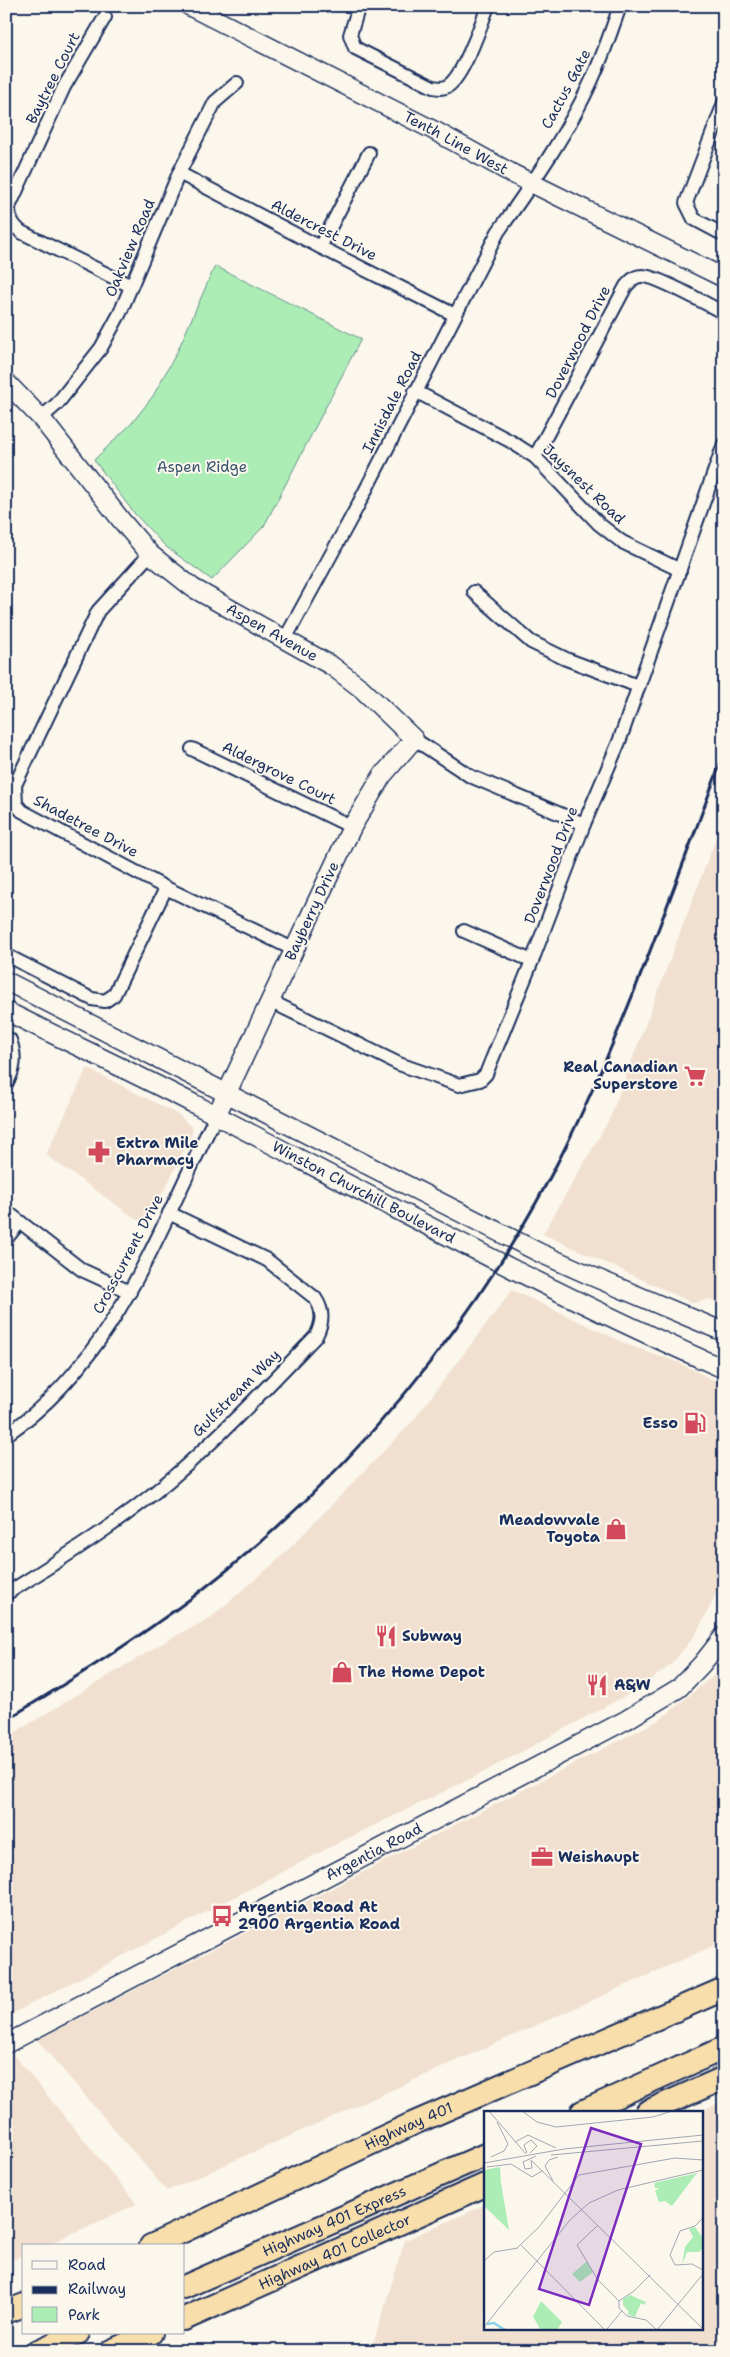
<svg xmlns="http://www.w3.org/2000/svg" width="730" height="2357" font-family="'Shantell Sans',sans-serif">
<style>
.built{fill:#f1e0d0}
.green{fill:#acedb6;stroke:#648e8a}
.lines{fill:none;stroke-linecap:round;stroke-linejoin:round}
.street-casing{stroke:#1b2f5e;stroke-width:16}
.secondary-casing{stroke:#1b2f5e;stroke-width:21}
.highway-casing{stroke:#1b2f5e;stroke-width:26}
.street{stroke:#fbf7ec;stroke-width:12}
.secondary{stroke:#fbf7ec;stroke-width:18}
.highway{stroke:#f8deab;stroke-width:22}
.rail{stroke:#1b2f5e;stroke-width:3}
.labels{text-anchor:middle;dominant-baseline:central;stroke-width:4;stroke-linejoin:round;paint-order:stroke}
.street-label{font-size:15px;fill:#1b2f5e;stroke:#fbf7ec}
.park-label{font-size:15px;fill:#385570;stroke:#fbf7ec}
.poi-label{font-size:15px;font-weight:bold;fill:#1b2f5e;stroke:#fbf7ec;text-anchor:start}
.inset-river{fill:none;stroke:#87d3e7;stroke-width:2.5}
.inset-road{fill:none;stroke:#a1a7b3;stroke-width:1}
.view{fill:#7b2cbf;fill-opacity:0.15;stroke:#7b2cbf;stroke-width:2.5}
.inset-edge{fill:none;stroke:#1b2f5e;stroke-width:2.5}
</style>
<rect width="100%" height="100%" fill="#fbf7ec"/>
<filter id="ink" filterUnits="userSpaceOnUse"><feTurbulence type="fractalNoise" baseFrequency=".02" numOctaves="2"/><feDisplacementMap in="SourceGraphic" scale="10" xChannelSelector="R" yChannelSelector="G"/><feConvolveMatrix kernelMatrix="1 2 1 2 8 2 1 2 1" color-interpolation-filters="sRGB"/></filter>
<g filter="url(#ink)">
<g class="built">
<polygon points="724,817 724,1305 709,1299 693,1303 543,1234 610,1118"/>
<polygon points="87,1068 179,1115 193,1129 189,1141 146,1226 46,1155"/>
<polygon points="512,1290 631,1346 677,1362 724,1385 724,1573 711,1605 695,1635 671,1665 638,1689 480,1774 336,1844 6,2017 6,1738 161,1644 210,1618 280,1558 412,1422"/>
<polygon points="724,1668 724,1941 167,2191 37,2040 661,1719 713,1676 717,1676"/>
<polygon points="12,2053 137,2204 45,2246 24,2246 24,2255 6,2263 6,2057"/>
<polygon points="724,2101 724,2351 371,2351 405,2240 485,2205 485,2328 701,2328 701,2112 698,2112"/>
</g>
<polygon class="green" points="215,266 361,339 264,526 212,580 165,546 134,513 94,460 132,423 153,396 177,352"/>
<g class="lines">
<g class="street-casing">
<g id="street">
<path d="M359,6L350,35L355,48L433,87C438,88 443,89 448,86C464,75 481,25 488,6"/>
<path d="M105,17L64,87L9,207C9,219 12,224 21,232L131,286"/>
<polyline points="724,103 686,203 694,219 724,235"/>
<polyline points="179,173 320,247 455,315"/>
<polyline points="320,247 369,153"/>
<polyline points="415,391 510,441 535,457 599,524 622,542 680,570"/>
<polyline points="41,418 57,404 101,348 120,313 179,173 215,102 237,83"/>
<path d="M535,457L626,286C631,281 634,276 642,276C656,275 708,305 724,313"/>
<polyline points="150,554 98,611 15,785 16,804 22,811 166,888 295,950"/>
<polyline points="474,592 531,642 566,659 638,686"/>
<path d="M285,639L356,509L498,232C532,184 571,128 594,75C604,53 612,29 620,6"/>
<polyline points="414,739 470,776 584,824"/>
<polyline points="192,749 352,827"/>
<polyline points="464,931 532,961"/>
<polyline points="6,955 92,999 105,1001 114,995 166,888"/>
<polyline points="270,1001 399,1064 459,1085 480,1080 486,1074 532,961 584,824 619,742 724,444"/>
<path d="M6,1038L10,1040C16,1057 15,1069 6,1084"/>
<polyline points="6,1211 82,1270 130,1292"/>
<polyline points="6,1239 20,1222"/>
<path d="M6,1435C116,1360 158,1229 216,1116"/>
<path d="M6,1594C63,1558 121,1522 172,1478C223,1434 269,1385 316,1336C323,1322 324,1311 315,1298L267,1260L169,1213"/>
</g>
</g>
<g class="secondary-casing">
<g id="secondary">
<path id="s1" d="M189,6L435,131L513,174L724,278"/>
<path id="s2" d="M6,382L41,418L121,520L150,554L193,588L332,666L362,689L414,739L382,776L352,827L216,1116"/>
<polyline points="6,981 540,1253 596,1278 724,1332"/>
<path id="s3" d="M6,1011C70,1043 134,1073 198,1106C372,1196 544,1290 724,1369"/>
<path id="s4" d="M6,2044L626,1720L679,1688L702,1664L724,1636"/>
</g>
</g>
<g class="highway-casing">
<g id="highway">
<polyline points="582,2112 724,2048"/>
<polyline points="647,2112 724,2078"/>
<path id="s5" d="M151,2246L412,2124L724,1989"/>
<path id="s6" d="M184,2287L485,2155"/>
<polyline points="6,2312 24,2305"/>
<path id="s7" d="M184,2319L485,2185"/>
<polyline points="38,2351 78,2333"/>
<polyline points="111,2351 151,2333"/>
</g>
</g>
<use href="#street" class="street"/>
<use href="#secondary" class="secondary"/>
<use href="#highway" class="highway"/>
<path class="rail" d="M6,1720C70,1681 133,1642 193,1597C349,1478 479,1322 566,1146C628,1020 674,886 724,754"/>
</g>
</g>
<defs>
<g id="supermarket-bare" transform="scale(1.725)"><path d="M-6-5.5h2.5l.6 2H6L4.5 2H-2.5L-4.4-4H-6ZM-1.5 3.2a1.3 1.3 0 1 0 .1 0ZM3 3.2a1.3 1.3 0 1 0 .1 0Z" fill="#d1495b" stroke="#fbf7ec" stroke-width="2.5" paint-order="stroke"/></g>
<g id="pharmacy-bare" transform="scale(1.725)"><path d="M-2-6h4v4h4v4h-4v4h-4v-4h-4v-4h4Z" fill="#d1495b" stroke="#fbf7ec" stroke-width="2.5" paint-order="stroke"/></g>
<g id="fuel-bare" transform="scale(1.725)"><path d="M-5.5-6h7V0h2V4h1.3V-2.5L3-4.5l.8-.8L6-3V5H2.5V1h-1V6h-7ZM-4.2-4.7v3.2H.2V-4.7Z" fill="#d1495b" stroke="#fbf7ec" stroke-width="2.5" paint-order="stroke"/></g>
<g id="shop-bare" transform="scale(1.725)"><path d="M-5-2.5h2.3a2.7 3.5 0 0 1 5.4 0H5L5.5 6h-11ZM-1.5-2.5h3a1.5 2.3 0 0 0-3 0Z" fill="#d1495b" stroke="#fbf7ec" stroke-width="2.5" paint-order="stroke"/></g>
<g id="restaurant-bare" transform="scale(1.725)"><path d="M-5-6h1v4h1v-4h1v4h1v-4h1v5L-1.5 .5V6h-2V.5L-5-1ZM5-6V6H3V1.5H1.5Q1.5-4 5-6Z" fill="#d1495b" stroke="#fbf7ec" stroke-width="2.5" paint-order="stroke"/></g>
<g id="office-bare" transform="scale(1.725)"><path d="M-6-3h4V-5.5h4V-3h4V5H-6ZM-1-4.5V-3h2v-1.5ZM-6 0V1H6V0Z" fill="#d1495b" stroke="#fbf7ec" stroke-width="2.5" paint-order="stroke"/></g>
<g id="bus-bare" transform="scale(1.725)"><path d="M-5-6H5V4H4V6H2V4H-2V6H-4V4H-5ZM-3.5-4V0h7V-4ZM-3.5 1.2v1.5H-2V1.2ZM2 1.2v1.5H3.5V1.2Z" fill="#d1495b" stroke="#fbf7ec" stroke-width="2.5" paint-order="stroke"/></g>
</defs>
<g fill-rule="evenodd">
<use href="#supermarket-bare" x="695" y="1076"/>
<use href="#pharmacy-bare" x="99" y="1152"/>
<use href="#fuel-bare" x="695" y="1423"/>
<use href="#shop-bare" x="616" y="1529"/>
<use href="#restaurant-bare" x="386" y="1636"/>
<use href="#shop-bare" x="342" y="1672"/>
<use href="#restaurant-bare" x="597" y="1685"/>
<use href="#office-bare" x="542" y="1857"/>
<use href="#bus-bare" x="222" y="1916"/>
</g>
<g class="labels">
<g class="street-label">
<text transform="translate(53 78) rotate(-63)">Baytree Court</text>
<text transform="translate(566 89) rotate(-62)">Cactus Gate</text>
<text stroke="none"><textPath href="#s1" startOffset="300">Tenth Line West</textPath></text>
<text transform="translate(324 230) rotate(27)">Aldercrest Drive</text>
<text transform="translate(130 248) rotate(-67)">Oakview Road</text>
<text transform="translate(578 342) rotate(-63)">Doverwood Drive</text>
<text transform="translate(392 402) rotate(-63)">Innisdale Road</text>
<text transform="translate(584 484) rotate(44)">Jaysnest Road</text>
<text stroke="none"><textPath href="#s2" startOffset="370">Aspen Avenue</textPath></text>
<text transform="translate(279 773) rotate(26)">Aldergrove Court</text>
<text transform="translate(86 826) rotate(28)">Shadetree Drive</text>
<text transform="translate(551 865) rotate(-69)">Doverwood Drive</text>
<text transform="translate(312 911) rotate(-65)">Bayberry Drive</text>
<text stroke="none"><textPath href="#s3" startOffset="401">Winston Churchill Boulevard</textPath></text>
<text transform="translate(128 1254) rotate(-62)">Crosscurrent Drive</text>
<text transform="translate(236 1393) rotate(-45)">Gulfstream Way</text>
<text stroke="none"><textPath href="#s4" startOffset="415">Argentia Road</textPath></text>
<text stroke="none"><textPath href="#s5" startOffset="284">Highway 401</textPath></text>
<text stroke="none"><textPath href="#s6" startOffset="164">Highway 401 Express</textPath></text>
<text stroke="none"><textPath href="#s7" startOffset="165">Highway 401 Collector</textPath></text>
</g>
<g class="park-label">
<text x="202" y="467">Aspen Ridge</text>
</g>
<g class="poi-label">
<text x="678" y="1067" text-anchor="end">Real Canadian<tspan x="678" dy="17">Superstore</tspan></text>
<text x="116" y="1143">Extra Mile<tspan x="116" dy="17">Pharmacy</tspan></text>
<text x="678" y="1423" text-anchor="end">Esso</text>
<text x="600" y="1520" text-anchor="end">Meadowvale<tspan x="600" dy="17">Toyota</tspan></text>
<text x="402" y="1636">Subway</text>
<text x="358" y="1672">The Home Depot</text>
<text x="614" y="1685">A&amp;W</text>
<text x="558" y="1857">Weishaupt</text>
<text x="238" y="1907">Argentia Road At<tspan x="238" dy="17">2900 Argentia Road</tspan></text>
</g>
</g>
<g transform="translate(484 2111)">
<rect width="219" height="219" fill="#fbf7ec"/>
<path d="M16,56L17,72L25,119L0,95V59ZM213,62L188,95L181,90L175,91L171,80L175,77H171L170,72ZM211,116L219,127V137L215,141H203L198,154L201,136L209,126L205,118ZM103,150L109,161L96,171L88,163ZM146,184L162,191L160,194L157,192L151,206L143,203L145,201L139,194V188ZM57,190L78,211L73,219H56L54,214L49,206Z" fill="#acedb6"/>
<path class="inset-river" d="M3,213L10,212L21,219"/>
<path class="inset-road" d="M5,0L42,43M38,0L53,11L72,16L169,6L188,0M31,31L44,24L72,37M43,42L40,34L47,29L53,35L46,42M67,44L219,30M7,46L20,40L24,33L13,11M47,49L48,57L41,58L39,51L52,45M48,50L219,218M0,52L80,38L219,24M3,56L27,53L48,66L58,60M69,70L61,55L65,49L74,46M219,107L211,115L196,120L186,144L191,154L208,153L219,159M114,114L93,134L114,169L135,190M37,134L121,219M33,137L55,116L95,64L191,47L219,49M0,150L10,141L34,137M135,190V197L143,205L162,209L173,219M135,190L150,180L166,164M0,216L86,109L105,92L134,79L219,59M122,219L138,200M173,219L219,163"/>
<path class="view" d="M107,17L157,33L105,194L55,178Z"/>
<rect width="219" height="219" class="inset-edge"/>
</g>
<rect width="730" height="2357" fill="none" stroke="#fbf7ec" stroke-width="25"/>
<rect x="12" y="12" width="705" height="2332" fill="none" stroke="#1b2f5e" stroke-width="2" filter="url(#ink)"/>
<rect x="22" y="2244" width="162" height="90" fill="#fbf7ec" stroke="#a1a7b3"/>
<rect x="32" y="2261" width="25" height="8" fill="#fbf7ec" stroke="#a1a7b3"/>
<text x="68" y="2270" font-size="15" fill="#1b2f5e">Road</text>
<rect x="32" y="2286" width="25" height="8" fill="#1b2f5e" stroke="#a1a7b3"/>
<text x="68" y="2294" font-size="15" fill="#1b2f5e">Railway</text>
<rect x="32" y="2307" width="25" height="15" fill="#acedb6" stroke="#a1a7b3"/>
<text x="68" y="2320" font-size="15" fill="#1b2f5e">Park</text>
</svg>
